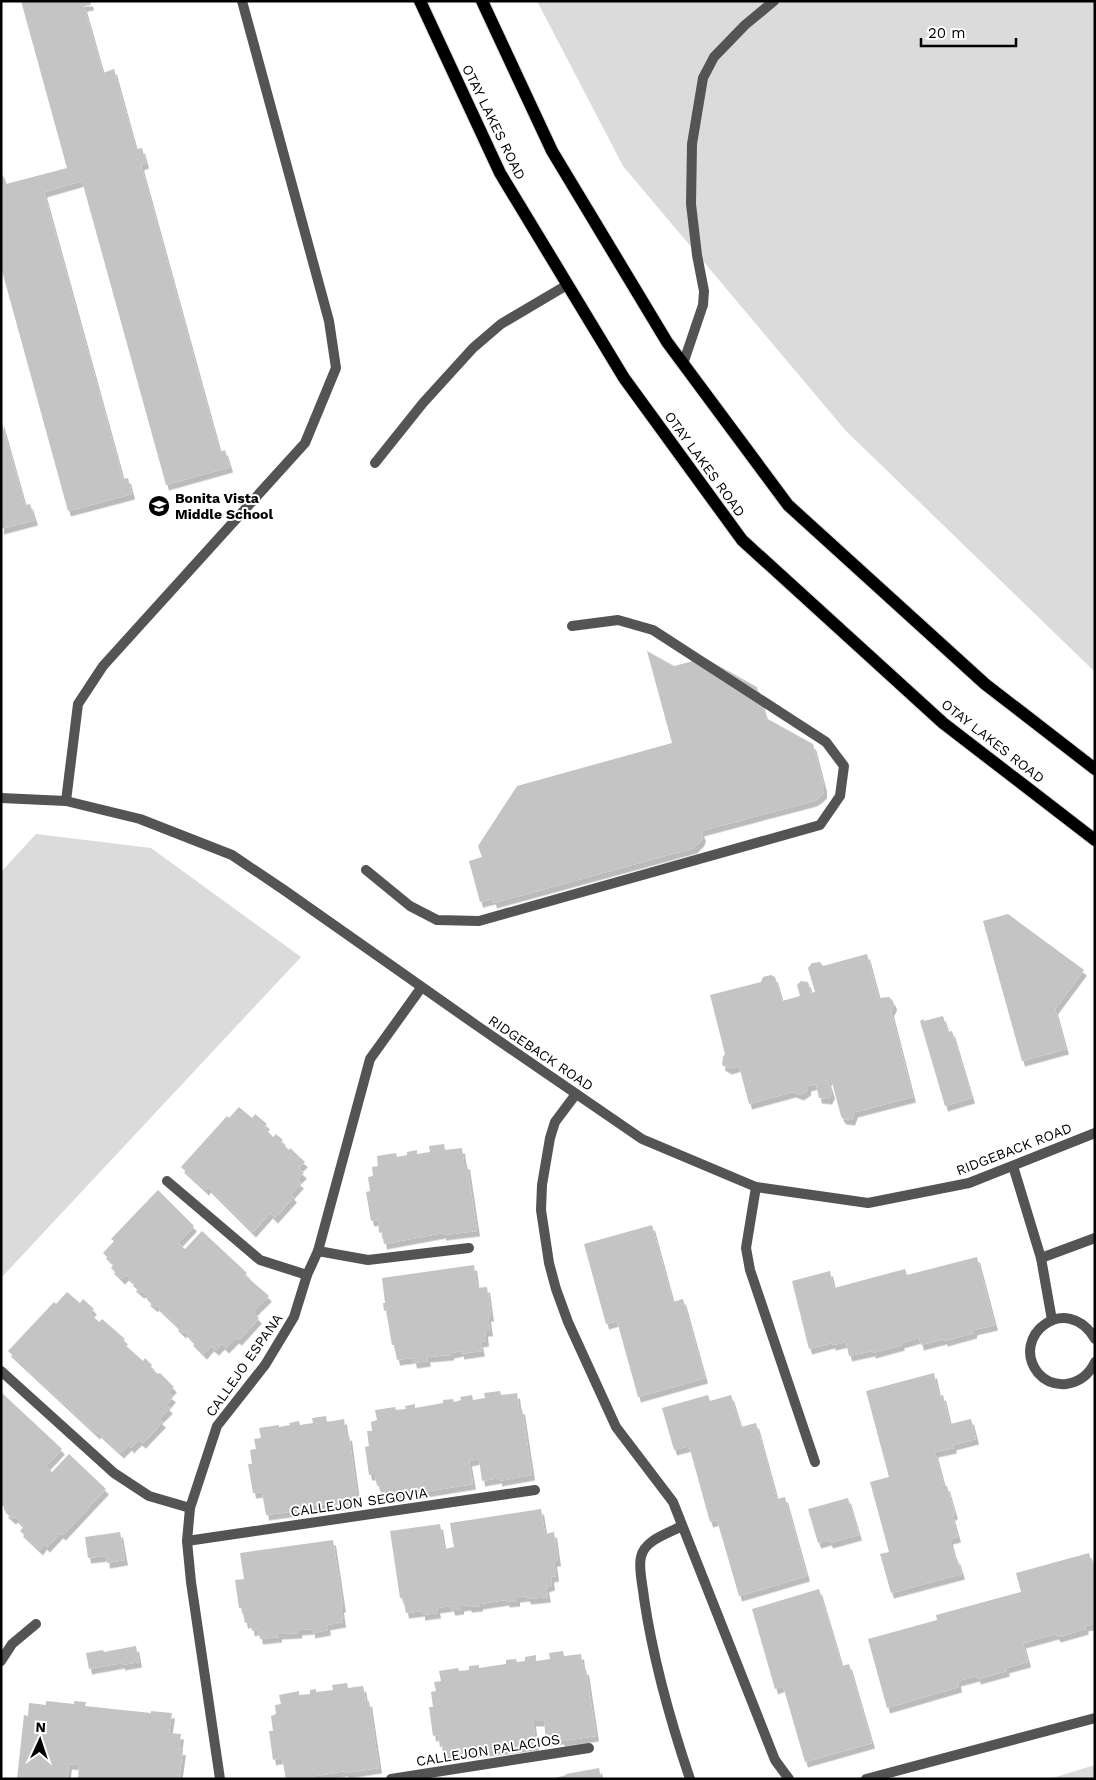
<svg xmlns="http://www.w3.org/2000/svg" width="1096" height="1780" font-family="'Work Sans',sans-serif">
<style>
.green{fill:#dbdbdb}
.building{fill:#c4c4c4;filter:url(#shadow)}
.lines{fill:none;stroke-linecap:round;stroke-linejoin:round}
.primary-casing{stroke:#dbdbdb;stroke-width:14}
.service{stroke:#545454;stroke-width:10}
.minor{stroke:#545454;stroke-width:10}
.tertiary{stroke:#545454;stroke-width:10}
.primary{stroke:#000;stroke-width:12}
.labels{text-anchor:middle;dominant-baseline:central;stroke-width:4;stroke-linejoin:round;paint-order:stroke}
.street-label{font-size:14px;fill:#000;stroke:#fff}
.poi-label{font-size:14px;font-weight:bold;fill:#000;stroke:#fff;text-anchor:start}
</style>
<defs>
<filter id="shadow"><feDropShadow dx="3" dy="5.5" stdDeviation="0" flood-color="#0004"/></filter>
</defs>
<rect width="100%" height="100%" fill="#fff"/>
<g class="green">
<polygon points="537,1 1095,1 1095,672 846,431 623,166"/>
<polygon points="36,834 151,848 301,957 1,1278 1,872"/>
<polygon points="1095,1765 1095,1779 1049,1779"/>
</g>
<g class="building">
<polygon points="21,1 90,1 91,5 84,6 103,73 114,69 136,149 142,148 146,163 141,165 220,452 225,450 230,467 166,485 82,181 44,192 123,479 128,478 132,494 68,511 1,267 1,171 6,184 67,168"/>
<polygon points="1,420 25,505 30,504 35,520 1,529"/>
<polygon points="647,651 674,666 705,658 757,687 766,718 813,744 824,786 824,793 820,797 814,801 701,831 703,836 701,841 694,848 494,903 493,899 480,902 469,861 482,857 478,846 517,786 672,743"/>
<polygon points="1008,914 1084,970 1055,1009 1066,1049 1022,1061 983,921"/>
<polygon points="867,954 879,998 889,997 893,1001 894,1005 891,1011 913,1097 855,1112 852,1120 843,1119 841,1116 831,1079 828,1080 832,1093 829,1099 819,1098 816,1084 808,1086 808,1090 801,1095 793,1092 749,1104 739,1066 729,1069 722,1065 723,1057 725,1054 710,995 761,982 763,977 771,975 775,977 782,1001 800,996 797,985 801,981 808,982 811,993 815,992 808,968 812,963 820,962 823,966"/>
<polygon points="943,1016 948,1032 952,1031 972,1098 945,1106 920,1021 924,1019 924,1021"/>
<polygon points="239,1107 252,1118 255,1114 267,1124 264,1127 273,1137 276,1134 283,1140 281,1143 289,1150 290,1148 305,1162 298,1168 304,1173 297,1180 301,1183 291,1194 294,1197 275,1218 270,1213 253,1232 208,1187 206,1190 181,1167 227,1116 229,1118"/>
<polygon points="444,1144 445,1150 462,1148 464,1164 467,1164 477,1231 443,1235 443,1233 384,1244 382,1232 379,1233 378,1220 371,1221 366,1192 370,1191 368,1177 373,1176 372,1167 378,1166 377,1156 396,1153 397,1157 407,1155 407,1152 417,1150 417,1154 430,1152 429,1146"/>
<polygon points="158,1190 194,1226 178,1243 185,1249 202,1231 247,1273 245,1275 269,1296 253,1312 259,1318 239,1340 236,1338 226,1348 222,1344 216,1350 211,1346 204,1354 190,1340 192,1338 184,1331 183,1333 175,1325 176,1324 156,1305 155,1307 147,1300 149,1298 143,1292 141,1293 133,1286 135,1283 126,1275 122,1279 111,1268 114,1264 103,1253 114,1241 111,1239"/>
<polygon points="652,1225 673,1302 683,1299 705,1378 638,1397 617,1321 606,1324 584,1244"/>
<polygon points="977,1257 995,1325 974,1330 974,1333 945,1341 944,1339 921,1345 919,1338 901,1343 902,1345 873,1353 872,1351 849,1356 846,1342 833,1345 832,1343 809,1349 792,1281 830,1271 834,1288 905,1269 907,1275"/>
<polygon points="474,1265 477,1288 487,1287 491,1316 488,1316 490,1331 485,1331 486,1341 480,1342 482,1351 461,1354 461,1351 451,1353 451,1355 427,1357 428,1361 414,1363 413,1358 397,1360 394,1345 392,1345 386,1310 384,1311 383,1303 385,1303 382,1278"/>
<polygon points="67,1292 80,1303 83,1299 94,1309 90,1313 99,1322 102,1319 125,1339 122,1342 143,1361 145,1358 152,1365 150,1367 158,1374 160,1373 174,1387 168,1393 173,1397 166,1405 170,1408 159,1419 163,1422 143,1443 139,1440 131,1448 129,1445 121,1453 98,1432 97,1434 8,1351 54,1302 56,1304"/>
<polygon points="934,1373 939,1396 943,1395 950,1424 971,1419 976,1439 953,1445 954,1448 935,1452 944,1486 947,1486 955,1514 952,1515 958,1537 950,1539 955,1559 957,1558 962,1574 891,1593 880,1554 889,1552 870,1482 889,1477 866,1391"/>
<polygon points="500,1391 501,1395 517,1393 519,1409 522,1409 532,1475 499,1481 499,1478 482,1481 479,1459 469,1461 473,1484 412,1494 412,1491 381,1496 380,1486 377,1486 375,1475 369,1475 365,1447 369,1446 367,1431 372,1431 371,1422 377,1420 375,1410 395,1407 396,1410 406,1409 405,1406 415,1404 415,1408 443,1403 443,1400 453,1399 454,1402 461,1400 460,1397 472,1395 473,1400 485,1398 484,1393"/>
<polygon points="1,1392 62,1449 46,1466 52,1472 69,1454 106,1489 63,1535 60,1533 47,1547 44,1544 40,1550 20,1531 24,1526 15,1517 13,1519 5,1512 7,1510 1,1504"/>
<polygon points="708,1395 710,1401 731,1395 741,1427 756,1423 777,1499 785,1497 807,1576 739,1596 717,1520 710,1522 689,1446 674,1450 662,1408"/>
<polygon points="326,1416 327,1422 344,1419 346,1436 349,1435 358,1502 325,1507 325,1504 296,1508 296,1511 266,1515 262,1492 253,1493 248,1464 252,1464 250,1450 256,1449 254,1439 261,1438 259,1428 279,1425 279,1427 290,1425 289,1423 299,1421 300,1425 313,1423 312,1418"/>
<polygon points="848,1498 859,1535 830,1543 829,1540 818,1543 808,1509"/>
<polygon points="541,1509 545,1534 554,1532 558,1561 554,1561 556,1576 551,1577 552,1585 546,1587 548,1597 528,1599 527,1596 517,1597 517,1601 507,1602 506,1600 480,1604 480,1606 469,1607 468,1605 461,1606 461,1609 452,1610 451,1606 437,1608 438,1613 422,1615 422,1611 406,1613 403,1598 400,1598 390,1531 440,1524 444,1549 454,1547 450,1523"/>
<polygon points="120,1532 125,1560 107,1563 106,1556 88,1558 85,1537"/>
<polygon points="333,1540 343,1607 341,1607 343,1622 327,1625 328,1630 312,1633 312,1629 299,1630 299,1633 279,1634 279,1637 260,1639 258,1629 252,1631 250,1622 245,1623 242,1608 239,1608 235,1580 244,1579 240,1553"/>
<polygon points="1089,1553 1095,1573 1095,1624 1085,1626 1086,1629 1058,1637 1056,1634 1023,1643 1028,1662 1006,1668 1007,1671 978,1679 977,1676 958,1681 959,1687 887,1708 868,1639 937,1620 936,1615 1021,1592 1016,1573"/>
<polygon points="819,1589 842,1666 849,1664 872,1743 805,1762 783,1686 775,1689 752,1609"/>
<polygon points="136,1646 139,1662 122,1665 122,1663 89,1669 86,1653 103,1650 104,1652"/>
<polygon points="563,1651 564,1656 581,1654 583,1670 586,1669 596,1736 562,1741 561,1739 546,1741 544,1721 533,1721 536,1745 445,1756 444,1746 440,1747 438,1735 433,1736 429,1707 433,1707 431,1692 436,1691 434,1682 441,1681 439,1671 458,1668 459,1671 469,1670 469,1666 479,1665 479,1668 506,1664 506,1660 516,1659 517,1662 525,1661 525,1657 536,1655 536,1661 550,1659 549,1653"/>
<polygon points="347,1683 348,1688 363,1686 366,1702 369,1701 379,1768 346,1773 345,1771 316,1776 316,1778 309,1779 286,1779 282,1758 273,1760 269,1731 273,1731 271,1716 276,1714 275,1705 281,1704 279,1695 299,1691 299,1695 310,1694 310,1690 316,1689 316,1692 333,1690 332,1685"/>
<polygon points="46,1701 74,1704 74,1701 86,1702 85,1706 151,1713 151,1711 172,1713 169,1733 181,1734 179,1749 183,1750 179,1778 78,1779 79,1765 69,1764 67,1779 17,1779 24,1715 28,1716 29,1703 46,1705"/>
<polygon points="599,1768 601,1779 551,1779 566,1775 566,1774"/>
</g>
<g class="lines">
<g class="primary-casing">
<g id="primary">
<polyline points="420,1 500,173 624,378 742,540 943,723 1095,840"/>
<polyline points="482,1 552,151 667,342 788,505 985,684 1095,769"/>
</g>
</g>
<g class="service">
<polyline points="683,364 703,305 704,291 697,255 691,204 692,144 703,78 714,57 745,25 774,1"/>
<polyline points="375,463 423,403 473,348 501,324 567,285"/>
<polyline points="66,801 78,704 103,666 305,443 336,368 329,321 242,1"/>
<polyline points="366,870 410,906 437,920 479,921 820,825 840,796 844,766 826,742 653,630 618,620 572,626"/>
<polyline points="576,1094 555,1122 550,1138 542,1185 541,1210 549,1263 556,1289 568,1322 616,1427 673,1502 775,1760 789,1779"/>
<polyline points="1013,1166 1041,1258 1095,1238"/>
<polyline points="756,1187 746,1248 750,1270 815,1462"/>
<polyline points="1041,1258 1052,1320"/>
<path d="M1095,1339C1067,1291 1009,1336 1038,1373C1045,1381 1055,1385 1066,1384C1080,1382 1089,1375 1095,1362"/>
<path d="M682,1526C669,1533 644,1540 641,1557C638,1567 643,1587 644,1598C653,1659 670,1720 690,1779"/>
<polyline points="866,1779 1095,1718"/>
</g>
<g class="minor">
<polyline points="167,1181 260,1260 307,1275"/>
<polyline points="318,1251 368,1260 469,1248"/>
<polyline points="1,1371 114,1473 149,1496 190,1508"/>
<polyline points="187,1541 535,1490"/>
<polyline points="1,1661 12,1644 36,1624"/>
<polyline points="220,1779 191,1582 187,1541 190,1508 217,1426 265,1365 294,1317 307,1275 318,1251 370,1059 421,988"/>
<polyline points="391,1779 589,1748"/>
</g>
<polyline class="tertiary" points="1,798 66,801 140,819 232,855 284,890 476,1025 642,1139 756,1187 868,1203 969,1183 1095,1133"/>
<use href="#primary" class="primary"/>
</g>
<defs>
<g id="school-disc" transform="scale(1.125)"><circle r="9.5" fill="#000" stroke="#fff"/><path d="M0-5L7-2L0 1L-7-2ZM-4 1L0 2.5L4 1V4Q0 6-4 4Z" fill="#fff"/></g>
</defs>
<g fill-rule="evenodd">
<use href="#school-disc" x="159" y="506"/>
</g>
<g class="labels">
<g class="street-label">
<text transform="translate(494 122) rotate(64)">OTAY LAKES ROAD</text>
<text transform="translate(705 464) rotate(54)">OTAY LAKES ROAD</text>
<text transform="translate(993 741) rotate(38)">OTAY LAKES ROAD</text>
<text transform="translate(541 1053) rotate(34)">RIDGEBACK ROAD</text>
<text transform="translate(1014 1149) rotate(-21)">RIDGEBACK ROAD</text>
<text transform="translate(244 1365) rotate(-55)">CALLEJO ESPANA</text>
<text transform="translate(359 1502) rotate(-8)">CALLEJON SEGOVIA</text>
<text transform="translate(488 1750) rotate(-9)">CALLEJON PALACIOS</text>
</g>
<g class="poi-label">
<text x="175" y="498">Bonita Vista<tspan x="175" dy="16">Middle School</tspan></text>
</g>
</g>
<rect width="1096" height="1780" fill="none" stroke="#000000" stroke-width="5"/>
<g transform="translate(40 1740) rotate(3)" stroke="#ffffff" stroke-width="4" paint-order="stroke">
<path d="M0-4L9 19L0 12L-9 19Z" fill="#000000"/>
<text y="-8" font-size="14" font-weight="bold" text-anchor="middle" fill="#000000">N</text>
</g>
<path d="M921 38v8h95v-8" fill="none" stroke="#000000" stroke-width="2.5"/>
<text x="928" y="38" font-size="15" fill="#000000" stroke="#ffffff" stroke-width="4" paint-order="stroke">20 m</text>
</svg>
